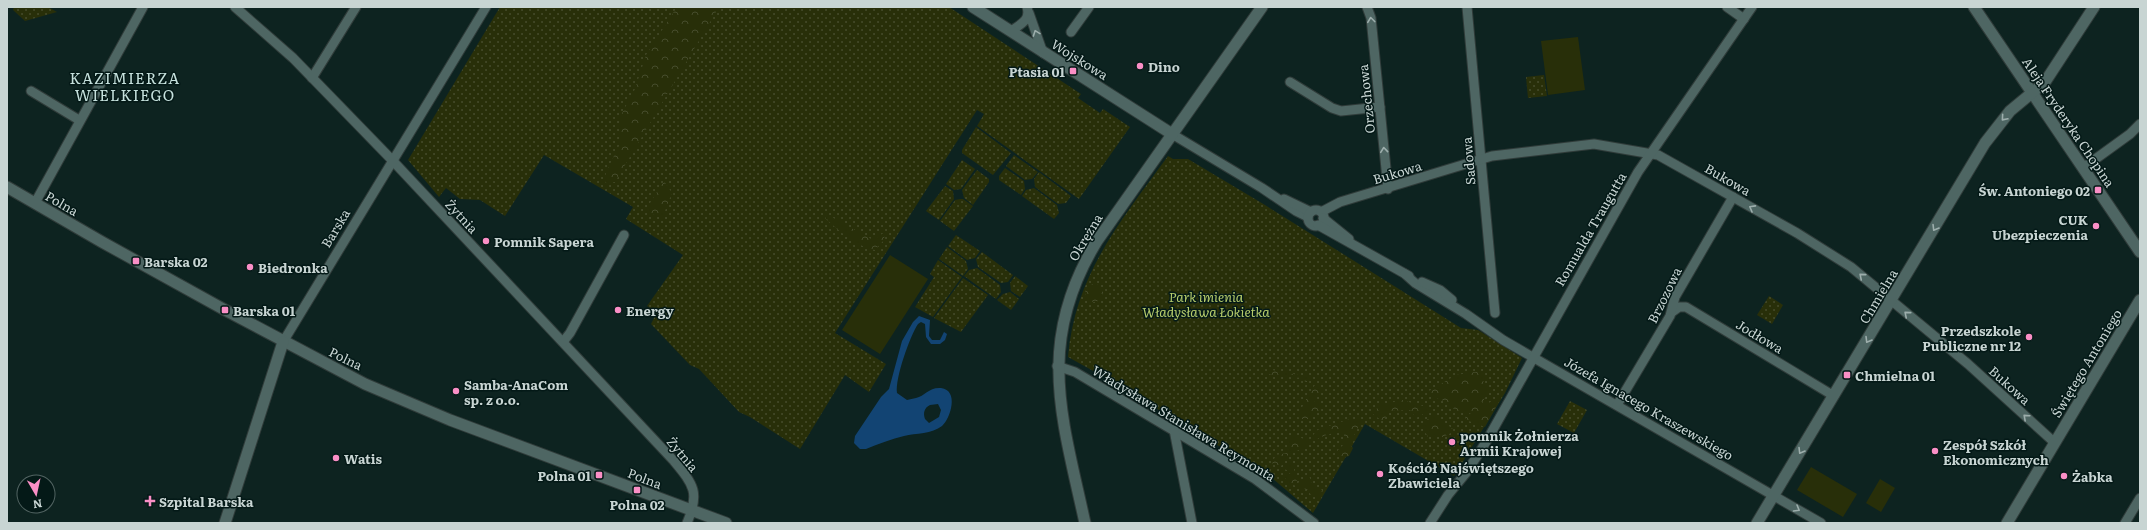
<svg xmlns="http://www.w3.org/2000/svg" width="2147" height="530" font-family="Literata,serif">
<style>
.green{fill:url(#green-dots)}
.forest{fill:url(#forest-crowns)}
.pitch{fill:#282f09}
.water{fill:#124473;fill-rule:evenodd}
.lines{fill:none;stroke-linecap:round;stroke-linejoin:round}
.minor-casing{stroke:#303c3a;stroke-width:11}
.tertiary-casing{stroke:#303c3a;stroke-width:13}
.minor{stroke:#4e6663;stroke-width:9}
.tertiary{stroke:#4e6663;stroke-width:11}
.oneway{stroke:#9daeac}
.poi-dot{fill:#fa8fc6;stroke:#041917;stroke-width:1.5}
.labels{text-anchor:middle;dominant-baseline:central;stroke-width:3;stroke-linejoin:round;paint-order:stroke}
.street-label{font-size:13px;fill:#c8d5d3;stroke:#041917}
.poi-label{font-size:13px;font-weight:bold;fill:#c8d5d3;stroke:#041917;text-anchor:start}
.park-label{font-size:13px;font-style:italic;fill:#b6cc6b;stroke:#041917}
.quarter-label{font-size:15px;letter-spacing:1px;fill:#c6e1dd;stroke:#041917}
</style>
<defs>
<pattern id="green-dots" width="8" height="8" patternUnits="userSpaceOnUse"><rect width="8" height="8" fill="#282f09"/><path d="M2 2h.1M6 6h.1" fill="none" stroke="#464c2c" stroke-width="1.8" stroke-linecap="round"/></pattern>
<pattern id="forest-crowns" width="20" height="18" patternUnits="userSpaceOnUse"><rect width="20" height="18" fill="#282f09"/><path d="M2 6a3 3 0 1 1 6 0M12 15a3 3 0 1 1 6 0" fill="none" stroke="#464c2c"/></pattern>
</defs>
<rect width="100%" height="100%" fill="#0d2320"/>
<g class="green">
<polygon points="14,7 48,7 57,12 25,21 13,10"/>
<polygon points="500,7 949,7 1081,94 1078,98 1100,113 1103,109 1130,127 1079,199 977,126 984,114 977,110 835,333 886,364 869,392 845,375 800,449 750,417 739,412 699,369 690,365 651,324 657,312 647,306 683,255 626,219 633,207 544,155 505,216 480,200 460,199 446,188 439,197 408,160"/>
<polygon points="1544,75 1547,96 1528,98 1526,77"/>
<polygon points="976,127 1011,153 993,175 962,153 962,150"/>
<polygon points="1014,155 1038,172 1032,179 1025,180 1006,166"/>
<path d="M1168,156L1173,159H1188L1265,205L1461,328L1478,330L1522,358L1505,393L1454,476L1365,424L1313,513L1272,478L1106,378L1068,357C1075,274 1121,221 1168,156Z"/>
<polygon points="962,160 975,169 961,189 954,190 946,184"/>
<polygon points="1005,168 1024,181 1025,189 1021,195 999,180 999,176"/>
<polygon points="977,170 989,179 989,182 973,205 964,198 962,190"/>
<polygon points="1039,172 1071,196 1066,203 1058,204 1035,187 1034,179"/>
<polygon points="945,186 953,191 954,199 939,220 926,211"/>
<polygon points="1034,188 1057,205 1059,213 1054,219 1022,196 1026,190"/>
<polygon points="960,199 963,199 973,206 954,231 940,221 955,200"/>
<polygon points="956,235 980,251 975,258 967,260 948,246"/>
<polygon points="947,247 966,261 968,269 963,276 939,259"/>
<polygon points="982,252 1013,275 1008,282 1001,283 978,267 976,259"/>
<polygon points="938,260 962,277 933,317 915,307 934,277 930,274"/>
<polygon points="977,268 1000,285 1001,292 996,299 964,276 969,270"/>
<polygon points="1015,276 1028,286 1020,297 1011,291 1010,283"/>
<polygon points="963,278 988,295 961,332 934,318"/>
<polygon points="1010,292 1019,299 1011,310 997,300 1003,294"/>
<polygon points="1769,296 1783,305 1772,324 1757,315"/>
<polygon points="1570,401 1587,410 1574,433 1557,424"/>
</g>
<g class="forest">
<polygon points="677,7 719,7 615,182 605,183 606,172 621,142 620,117 635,89 646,55"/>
<polygon points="664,181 672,193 663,216 647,214 650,203"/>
<path d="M828,215L873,240L885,232L884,240L875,250C857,247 839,231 825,218Z"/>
<circle cx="1094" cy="293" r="9"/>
<polygon points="1272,370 1309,377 1303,390 1302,388 1305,382 1304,378 1273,376 1268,373"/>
<polygon points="1481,371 1484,373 1483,381 1490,389 1482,403 1487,404 1495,399 1500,400 1485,427 1466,420 1465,417 1471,413 1456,411 1447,402 1433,397 1429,391 1456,375"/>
<path d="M1317,383L1320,387V395L1313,400L1320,405L1321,411L1315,414V416L1308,419H1299C1297,414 1312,387 1317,383Z"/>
<polygon points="1402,400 1423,406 1427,409 1427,412 1416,418 1410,410 1389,411 1384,420 1382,421 1373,414 1373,412 1381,405"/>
<polygon points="1435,416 1453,429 1453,432 1443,437 1428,437 1424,430 1426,420"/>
<path d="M1350,419L1359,421L1360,423L1350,444L1353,448L1349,456L1342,458L1337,455L1338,450L1345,443L1344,435C1333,427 1308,444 1299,450C1295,452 1290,453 1287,456C1285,460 1285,463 1281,466H1276L1272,463L1276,455L1287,453L1288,439C1297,433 1301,440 1310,440L1316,431L1320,429Z"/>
<path d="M1293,465L1297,482L1302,483L1306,475H1309L1313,488L1321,489L1323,492L1317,497H1312L1308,490C1299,485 1286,487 1284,474H1289L1292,472L1284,469L1289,465Z"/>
</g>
<g class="pitch">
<polygon points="1578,37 1585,90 1548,95 1541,41"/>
<polygon points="890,255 928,279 880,354 842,330"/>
<polygon points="1811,467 1857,494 1843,517 1797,490"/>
<polygon points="1880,479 1895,488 1881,512 1866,503"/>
</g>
<path class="water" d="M919,316L930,320L929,336L932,340H940L944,332L947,334L945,340L940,344H931L926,337L925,324L921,322L918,324C910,336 895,378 897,393L907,400C910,399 913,399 916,398C925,396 929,387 941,388C959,390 951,418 942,426C932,434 916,433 904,436C892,439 878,444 866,449H860L854,443L855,436L881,397L889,389L902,341L913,322ZM930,405L938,404L941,410L939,417L929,423L925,419C923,413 924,408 930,405Z"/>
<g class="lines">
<g class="minor-casing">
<g id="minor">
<path d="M235,7L293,58L392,160L674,461C694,485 700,493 687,523"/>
<polyline points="1367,7 1371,18 1388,189"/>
<polyline points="1467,7 1495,313"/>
<polyline points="1727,7 1744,19"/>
<polyline points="1029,13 1043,53"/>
<path d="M1011,31C1021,24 1031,20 1027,7"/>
<polyline points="1071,32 1089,7"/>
<polyline points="312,78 356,7"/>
<polyline points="1290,82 1332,108 1341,111 1380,107"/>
<polyline points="31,91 79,120"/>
<polyline points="1172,134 1262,188 1296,211 1308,217"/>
<polyline points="2083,168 2130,134 2140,124"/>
<polyline points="1284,199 1311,212"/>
<polyline points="35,203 143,7"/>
<circle cx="1316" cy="218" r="8"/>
<polyline points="1321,212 1340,202 1492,156 1594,144 1658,155 1797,233 1851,267 1968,364 2055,443"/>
<polyline points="1323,218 1349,239"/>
<polyline points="1318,225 1409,276"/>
<polyline points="1405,274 1415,283 1466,314 1503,340 1821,523"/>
<polyline points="1422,282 1440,290 1452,300"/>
<polyline points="1672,312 1679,307 1686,307 1834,396"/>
<polyline points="283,342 486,7"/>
<polyline points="563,342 570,333 624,235"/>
<polyline points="1057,366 1075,372 1255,479 1314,523"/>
<polyline points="1617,405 1670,316 1675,297 1733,197"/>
<polyline points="1174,430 1192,523"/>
<polyline points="1430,523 1448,495 1466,473 1486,442 1638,172 1752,7"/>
<polyline points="2125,523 2140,498"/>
</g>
</g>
<g class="tertiary-casing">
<g id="tertiary">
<polyline points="973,7 1172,134"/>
<polyline points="1974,7 2140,252"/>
<polyline points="7,187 102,242 225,310 365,384 450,420 726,523"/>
<polyline points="225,523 283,342"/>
<path d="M1085,523C1062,417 1035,342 1097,241L1262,7"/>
<polyline points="1757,523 1985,143 2010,111 2045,82 2094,7"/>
<polyline points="2007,523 2140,300"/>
</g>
</g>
<use href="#minor" class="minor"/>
<use href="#tertiary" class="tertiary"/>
</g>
<defs><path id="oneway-chevron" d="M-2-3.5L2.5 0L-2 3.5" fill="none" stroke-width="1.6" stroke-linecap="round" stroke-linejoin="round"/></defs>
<g class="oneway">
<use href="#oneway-chevron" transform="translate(1371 20) rotate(-97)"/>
<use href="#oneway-chevron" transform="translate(1036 33) rotate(-110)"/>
<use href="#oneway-chevron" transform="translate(2004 118) rotate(131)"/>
<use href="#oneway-chevron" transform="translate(1384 150) rotate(-96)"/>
<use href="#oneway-chevron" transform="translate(1752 208) rotate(-151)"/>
<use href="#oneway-chevron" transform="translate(1935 228) rotate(121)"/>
<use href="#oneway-chevron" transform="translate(1862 276) rotate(-140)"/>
<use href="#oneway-chevron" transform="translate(1907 314) rotate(-140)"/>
<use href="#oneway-chevron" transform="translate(1868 340) rotate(121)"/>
<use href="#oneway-chevron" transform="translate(2026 417) rotate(-138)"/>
<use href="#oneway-chevron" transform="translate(1801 451) rotate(121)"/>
<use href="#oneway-chevron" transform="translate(1797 509) rotate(30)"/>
</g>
<g class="poi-dot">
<circle cx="1140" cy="66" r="4"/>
<rect x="1069" y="67" width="8" height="8" rx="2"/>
<rect x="2094" y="186" width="8" height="8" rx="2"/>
<circle cx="2096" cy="226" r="4"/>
<circle cx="486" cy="241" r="4"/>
<rect x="132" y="257" width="8" height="8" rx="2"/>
<circle cx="250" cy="267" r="4"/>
<rect x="221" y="306" width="8" height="8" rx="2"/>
<circle cx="618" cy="310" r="4"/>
<circle cx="2029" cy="337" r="4"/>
<rect x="1843" y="371" width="8" height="8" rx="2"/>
<circle cx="456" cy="391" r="4"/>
<circle cx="1452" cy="442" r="4"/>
<circle cx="1935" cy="451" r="4"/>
<circle cx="336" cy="458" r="4"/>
<circle cx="1380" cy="474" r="4"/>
<rect x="595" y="471" width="8" height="8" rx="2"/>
<circle cx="2064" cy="476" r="4"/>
<rect x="633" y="486" width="8" height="8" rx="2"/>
<path d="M148 495h4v4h4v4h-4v4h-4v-4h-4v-4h4z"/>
</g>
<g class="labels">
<g class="street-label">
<text transform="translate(1080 59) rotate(32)">Wojskowa</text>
<text transform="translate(1366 99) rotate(-96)">Orzechowa</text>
<text transform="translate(2069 122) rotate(56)">Aleja Fryderyka Chopina</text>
<text transform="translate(1468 161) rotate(-95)">Sadowa</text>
<text transform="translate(1397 172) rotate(-17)">Bukowa</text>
<text transform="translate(1728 179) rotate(30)">Bukowa</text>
<text transform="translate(62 203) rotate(30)">Polna</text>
<text transform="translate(462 216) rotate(47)">Żytnia</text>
<text transform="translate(335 228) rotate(-59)">Barska</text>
<text transform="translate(1590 229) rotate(-60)">Romualda Traugutta</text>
<text transform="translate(1085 237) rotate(-59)">Okrężna</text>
<text transform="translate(1664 295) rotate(-64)">Brzozowa</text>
<text transform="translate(1878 296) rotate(-59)">Chmielna</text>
<text transform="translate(1760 336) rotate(31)">Jodłowa</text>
<text transform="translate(346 358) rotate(26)">Polna</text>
<text transform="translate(2086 363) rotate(-59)">Świętego Antoniego</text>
<text transform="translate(2010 385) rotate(42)">Bukowa</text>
<text transform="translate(1649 408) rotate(30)">Józefa Ignacego Kraszewskiego</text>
<text transform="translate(1184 423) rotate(31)">Władysława Stanisława Reymonta</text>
<text transform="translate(683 454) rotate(50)">Żytnia</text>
<text transform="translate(645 478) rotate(21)">Polna</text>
</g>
<g class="poi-label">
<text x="1148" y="66">Dino</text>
<text x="1065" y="71" text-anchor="end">Ptasia 01</text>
<text x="2090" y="190" text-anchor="end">Św. Antoniego 02</text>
<text x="2088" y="219" text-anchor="end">CUK<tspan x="2088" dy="15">Ubezpieczenia</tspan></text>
<text x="494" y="241">Pomnik Sapera</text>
<text x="144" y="261">Barska 02</text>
<text x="258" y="267">Biedronka</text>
<text x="233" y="310">Barska 01</text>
<text x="626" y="310">Energy</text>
<text x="2021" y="330" text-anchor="end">Przedszkole<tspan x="2021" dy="15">Publiczne nr 12</tspan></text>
<text x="1855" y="375">Chmielna 01</text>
<text x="464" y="384">Samba-AnaCom<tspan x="464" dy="15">sp. z o.o.</tspan></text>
<text x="1460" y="435">pomnik Żołnierza<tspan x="1460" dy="15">Armii Krajowej</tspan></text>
<text x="1943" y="444">Zespół Szkół<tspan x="1943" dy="15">Ekonomicznych</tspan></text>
<text x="344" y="458">Watis</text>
<text x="1388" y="467">Kościół Najświętszego<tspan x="1388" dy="15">Zbawiciela</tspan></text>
<text x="591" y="475" text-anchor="end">Polna 01</text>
<text x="2072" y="476">Żabka</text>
<text x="159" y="501">Szpital Barska</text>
<text x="637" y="504" text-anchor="middle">Polna 02</text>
</g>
<g class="park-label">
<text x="1206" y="296">Park imienia<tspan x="1206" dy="15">Władysława Łokietka</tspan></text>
</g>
<g class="quarter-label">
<text x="125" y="77">KAZIMIERZA<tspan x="125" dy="17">WIELKIEGO</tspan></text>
</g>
</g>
<rect width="2147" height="530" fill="none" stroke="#c8d5d3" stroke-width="16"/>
<g transform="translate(36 494) rotate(171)"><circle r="19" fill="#041917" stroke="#526462"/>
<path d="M0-3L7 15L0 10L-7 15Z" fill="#fa8fc6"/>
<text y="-6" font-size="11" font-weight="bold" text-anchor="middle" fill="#c8d5d3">N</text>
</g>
</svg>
